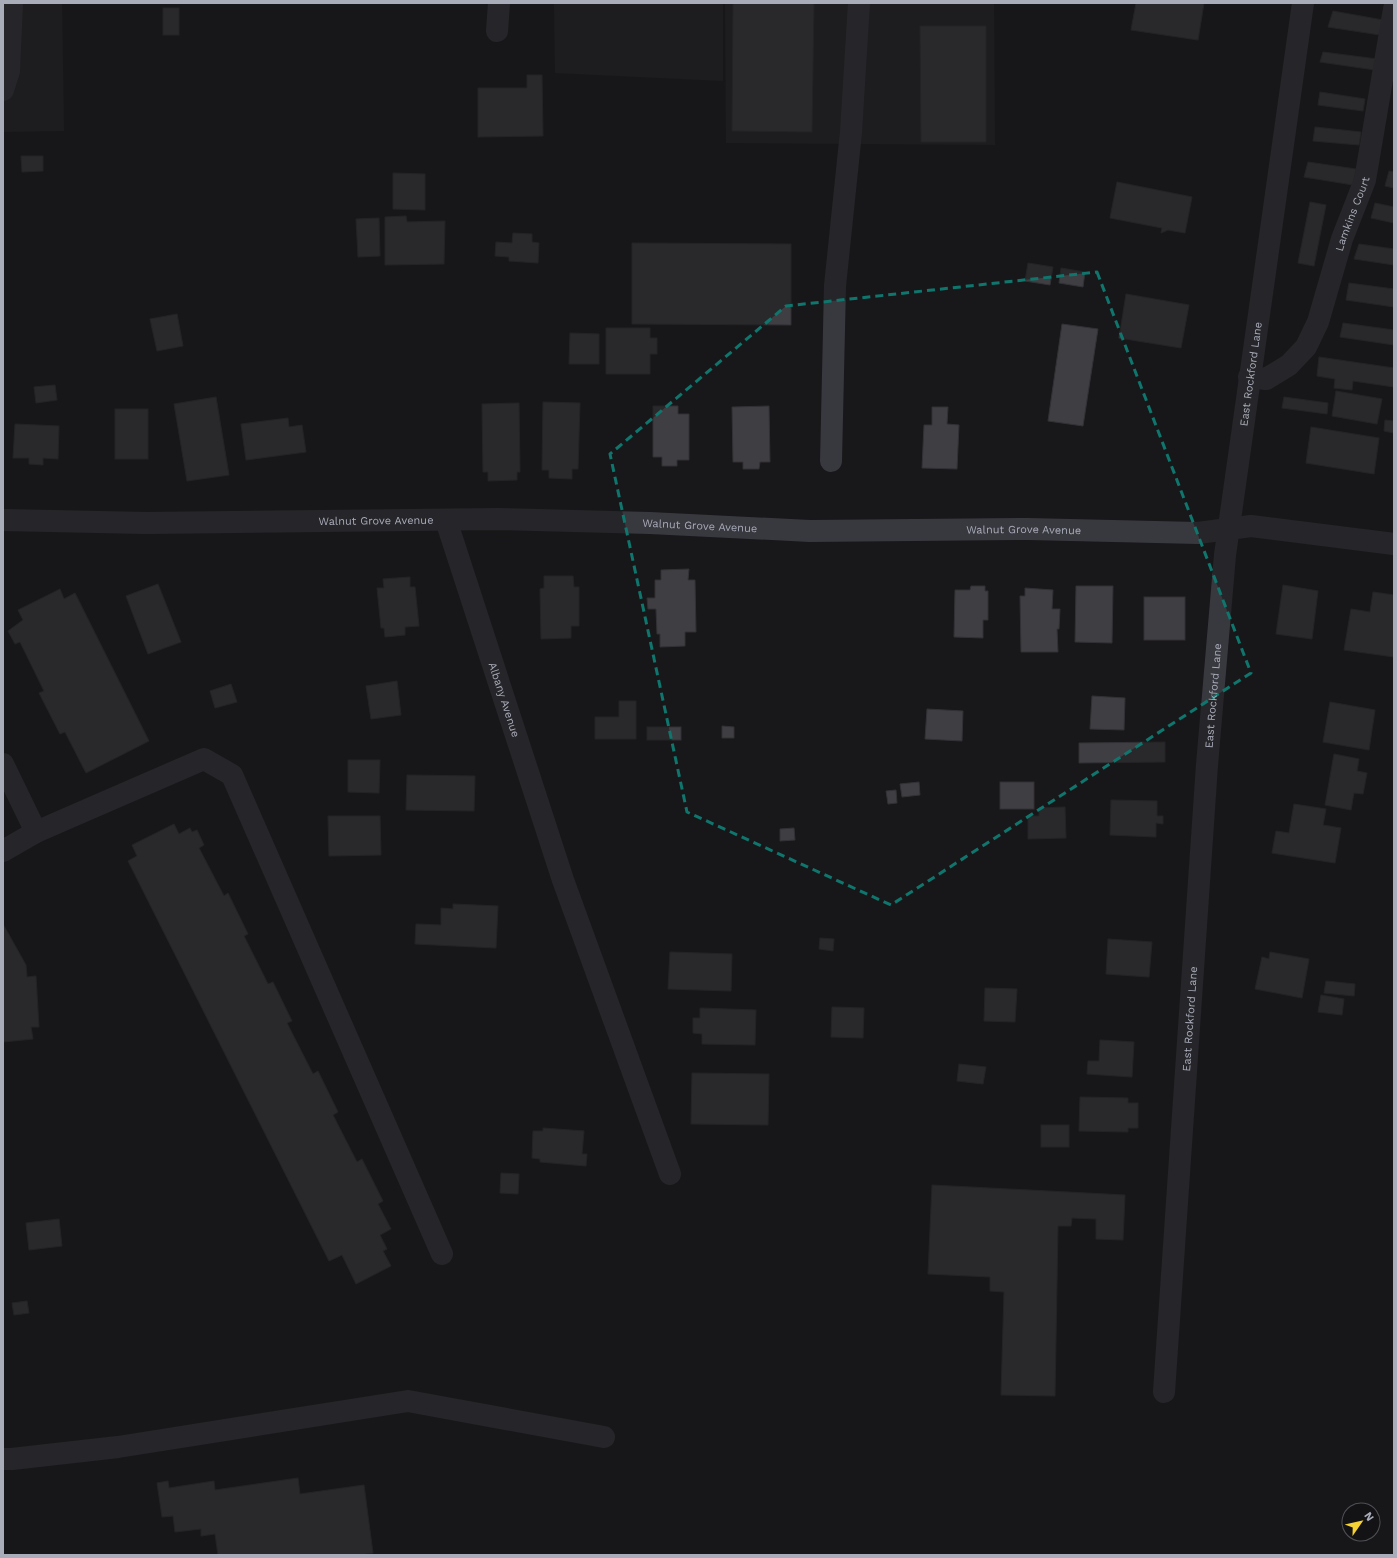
<svg xmlns="http://www.w3.org/2000/svg" width="1397" height="1558" font-family="'Work Sans',sans-serif">
<style>
.built{fill:#242326}
.building{fill:#3f3f43;stroke:#323135}
.lines{fill:none;stroke-linecap:round;stroke-linejoin:round}
.minor{stroke:#38383f;stroke-width:22}
.marked{fill:none;stroke:#0f766e;stroke-width:3;stroke-dasharray:8 5;stroke-linejoin:round}
.labels{text-anchor:middle;dominant-baseline:central;stroke-width:3;stroke-linejoin:round;paint-order:stroke}
.street-label{font-size:11px;fill:#a9acb9;stroke:#131214}
</style>
<rect width="100%" height="100%" fill="#181719"/>
<g class="built">
<polygon points="3,3 62,3 64,131 3,132"/>
<polygon points="554,3 723,3 723,81 555,73"/>
<polygon points="725,3 994,3 995,145 726,143"/>
</g>
<g class="building">
<polygon points="733,3 814,3 812,132 732,131"/>
<polygon points="1136,3 1204,3 1198,40 1131,30"/>
<rect x="163" y="8" width="16" height="27"/>
<polygon points="1333,11 1383,20 1380,35 1328,27"/>
<polygon points="920,26 986,26 986,142 921,142"/>
<polygon points="1323,52 1377,59 1375,70 1320,62"/>
<polygon points="527,75 542,75 543,136 478,137 478,88 527,88"/>
<polygon points="1320,92 1365,99 1363,111 1318,105"/>
<polygon points="1315,127 1361,132 1359,145 1313,141"/>
<polygon points="21,156 43,156 43,171 22,172"/>
<polygon points="1308,162 1356,169 1353,185 1304,177"/>
<polygon points="1389,171 1394,172 1394,188 1385,186"/>
<polygon points="393,173 425,174 425,210 393,209"/>
<polygon points="1117,182 1192,197 1185,233 1168,230 1161,233 1162,228 1110,218"/>
<polygon points="1310,202 1326,205 1314,266 1298,263"/>
<polygon points="1375,203 1394,207 1394,223 1371,218"/>
<polygon points="406,216 407,222 445,221 444,264 385,265 385,217"/>
<polygon points="379,218 380,256 358,257 356,219"/>
<polygon points="513,233 532,234 532,242 539,243 538,263 509,261 509,257 495,256 496,242 512,243"/>
<polygon points="632,243 791,244 791,325 632,324"/>
<polygon points="1359,244 1394,249 1394,265 1354,259"/>
<polygon points="1028,263 1053,267 1050,285 1025,281"/>
<polygon points="1061,268 1085,272 1083,287 1059,283"/>
<polygon points="1349,283 1394,289 1394,307 1346,300"/>
<polygon points="1126,294 1189,305 1181,348 1119,338"/>
<polygon points="177,314 183,346 157,351 150,319"/>
<polygon points="1343,323 1394,330 1394,345 1340,337"/>
<polygon points="1062,324 1098,329 1083,426 1048,421"/>
<polygon points="606,328 650,328 650,338 657,338 657,354 650,354 650,374 606,374"/>
<polygon points="570,333 599,334 599,364 569,364"/>
<polygon points="1319,357 1394,368 1394,387 1353,381 1352,390 1334,388 1335,379 1317,376"/>
<polygon points="55,385 57,400 36,403 34,387"/>
<polygon points="1336,391 1382,399 1377,424 1332,416"/>
<polygon points="216,397 229,475 187,481 174,404"/>
<polygon points="1284,397 1328,403 1327,414 1282,408"/>
<polygon points="543,402 580,403 578,469 572,469 572,479 549,478 549,470 542,470"/>
<polygon points="519,403 520,472 517,472 517,480 488,481 488,472 483,472 482,404"/>
<polygon points="653,406 678,406 678,414 689,414 689,460 677,460 677,466 662,466 662,457 653,457"/>
<polygon points="769,406 770,462 760,462 759,469 743,469 743,462 733,462 732,407"/>
<polygon points="932,407 948,407 947,424 959,425 957,469 922,468 924,425 932,425"/>
<rect x="115" y="409" width="33" height="50"/>
<polygon points="288,418 289,427 302,425 306,452 246,460 241,424"/>
<polygon points="1385,420 1394,421 1394,433 1384,431"/>
<polygon points="15,424 59,426 58,459 43,458 43,465 29,464 29,458 13,458"/>
<polygon points="1311,427 1379,438 1374,474 1306,463"/>
<polygon points="689,569 688,580 695,580 696,632 685,632 685,646 660,647 660,634 657,634 656,609 648,609 647,598 655,598 655,580 661,580 661,570"/>
<polygon points="544,576 573,576 574,587 579,587 579,626 571,626 571,638 541,639 540,589 544,588"/>
<polygon points="410,577 410,587 415,587 419,626 405,627 405,635 385,637 384,628 381,628 377,588 384,588 383,579"/>
<polygon points="158,584 181,642 148,654 126,596"/>
<polygon points="1283,585 1318,591 1312,639 1276,634"/>
<polygon points="971,586 985,586 985,591 988,591 988,620 983,620 983,638 954,637 955,590 970,590"/>
<polygon points="1076,586 1113,586 1112,643 1075,642"/>
<polygon points="1025,588 1053,590 1052,609 1060,609 1059,629 1057,629 1058,652 1021,652 1020,596 1025,596"/>
<polygon points="60,589 64,599 75,593 149,741 86,773 65,732 60,734 39,693 44,691 20,642 15,644 8,631 23,620 18,610"/>
<polygon points="1373,592 1394,595 1394,657 1344,650 1351,609 1370,612"/>
<rect x="1144" y="597" width="41" height="43"/>
<polygon points="397,681 401,715 371,719 366,686"/>
<polygon points="231,684 237,702 215,708 210,691"/>
<polygon points="1092,696 1125,698 1124,730 1090,729"/>
<polygon points="619,701 636,701 636,739 595,739 595,717 619,717"/>
<polygon points="1330,702 1375,710 1369,750 1323,742"/>
<polygon points="927,709 963,711 962,741 925,739"/>
<polygon points="722,726 734,727 734,738 722,738"/>
<rect x="647" y="727" width="34" height="13"/>
<polygon points="1165,742 1165,762 1079,763 1079,743"/>
<polygon points="1334,754 1359,759 1357,771 1367,773 1363,794 1354,793 1351,810 1325,805"/>
<polygon points="348,760 380,760 379,793 348,792"/>
<polygon points="407,775 475,776 474,811 406,810"/>
<polygon points="919,782 920,795 902,797 900,784"/>
<rect x="1000" y="782" width="34" height="27"/>
<polygon points="896,790 897,803 888,804 886,791"/>
<polygon points="1111,800 1157,801 1157,816 1163,816 1163,824 1156,823 1156,837 1110,835"/>
<polygon points="1294,804 1326,809 1323,825 1341,828 1335,863 1272,853 1276,831 1289,833"/>
<polygon points="1065,807 1066,838 1028,839 1028,816 1039,816 1039,808"/>
<polygon points="328,816 380,816 381,855 329,856"/>
<polygon points="174,824 179,834 190,828 192,832 197,830 204,845 199,848 224,896 228,893 248,934 244,936 268,984 273,982 292,1021 287,1023 313,1074 318,1071 338,1112 333,1115 357,1162 362,1159 383,1201 378,1204 391,1229 380,1235 387,1249 383,1251 391,1266 356,1284 342,1255 329,1261 128,861 137,856 132,845"/>
<polygon points="794,828 795,840 780,841 780,829"/>
<polygon points="453,904 498,906 496,948 415,944 416,924 441,925 441,908 453,909"/>
<polygon points="3,924 26,965 27,977 36,976 39,1027 31,1027 33,1039 3,1042"/>
<polygon points="820,938 834,939 833,951 819,949"/>
<polygon points="1108,939 1152,942 1149,977 1106,974"/>
<polygon points="670,952 732,954 731,991 668,989"/>
<polygon points="1270,952 1309,959 1302,998 1255,989 1262,957 1269,959"/>
<polygon points="1326,981 1355,984 1354,996 1324,993"/>
<polygon points="985,988 1017,989 1015,1022 984,1021"/>
<polygon points="1321,995 1344,999 1342,1015 1318,1012"/>
<polygon points="832,1007 864,1008 863,1038 831,1037"/>
<polygon points="700,1008 756,1010 755,1045 702,1044 702,1034 693,1033 693,1018 700,1018"/>
<polygon points="1100,1040 1134,1042 1132,1077 1087,1074 1088,1061 1099,1061"/>
<polygon points="959,1064 986,1067 983,1084 957,1081"/>
<polygon points="692,1073 769,1074 768,1125 691,1124"/>
<polygon points="1080,1097 1128,1098 1128,1103 1138,1103 1138,1128 1128,1128 1128,1132 1079,1131"/>
<rect x="1041" y="1125" width="28" height="22"/>
<polygon points="543,1128 584,1131 582,1154 587,1154 586,1166 540,1162 540,1159 532,1158 533,1131 543,1131"/>
<polygon points="501,1173 519,1174 518,1194 500,1193"/>
<polygon points="932,1185 1125,1195 1123,1240 1096,1239 1096,1219 1072,1218 1071,1226 1058,1226 1055,1396 1001,1395 1004,1292 990,1291 990,1277 928,1274"/>
<polygon points="59,1219 62,1246 29,1250 26,1223"/>
<polygon points="27,1301 29,1313 14,1315 12,1303"/>
<polygon points="298,1478 300,1494 364,1485 373,1553 360,1555 218,1555 215,1534 201,1536 201,1529 175,1532 173,1516 162,1517 157,1483 168,1481 169,1488 214,1481 215,1490"/>
</g>
<g class="lines">
<g class="minor">
<polyline points="497,31 499,3"/>
<polyline points="3,90 9,71 12,3"/>
<path id="s1" d="M1249,377L1266,379L1289,365L1306,347L1318,322L1342,239L1365,180L1394,9"/>
<polyline points="831,461 835,286 851,132 859,3"/>
<path id="s2" d="M3,520L146,523L499,519L650,523L810,531L1028,529L1198,533L1251,526L1394,544"/>
<path id="s3" d="M446,520L563,880L670,1174"/>
<polyline points="3,764 36,832"/>
<polyline points="3,851 36,832 204,759 232,775 442,1254"/>
<path id="s4" d="M1164,1392L1207,765L1225,555L1303,3"/>
<polyline points="3,1459 12,1459 118,1447 408,1401 604,1437"/>
</g>
</g>
<path d="M0 0H1397V1558H0ZM1097,272L1251,673L891,905L687,812L610,454L786,306Z" fill="#181719" fill-opacity=".55" fill-rule="evenodd"/>
<path class="marked" d="M1097,272L1251,673L891,905L687,812L610,454L786,306Z"/>
<g class="labels">
<g class="street-label">
<text stroke="none"><textPath href="#s1" startOffset="210">Lamkins Court</textPath></text>
<text stroke="none"><textPath href="#s4" startOffset="1022">East Rockford Lane</textPath></text>
<text stroke="none"><textPath href="#s2" startOffset="373">Walnut Grove Avenue</textPath></text>
<text stroke="none"><textPath href="#s2" startOffset="697">Walnut Grove Avenue</textPath></text>
<text stroke="none"><textPath href="#s2" startOffset="1021">Walnut Grove Avenue</textPath></text>
<text stroke="none"><textPath href="#s4" startOffset="698">East Rockford Lane</textPath></text>
<text stroke="none"><textPath href="#s3" startOffset="189">Albany Avenue</textPath></text>
<text stroke="none"><textPath href="#s4" startOffset="374">East Rockford Lane</textPath></text>
</g>
</g>
<rect width="1397" height="1558" fill="none" stroke="#a9acb9" stroke-width="8"/>
<g transform="translate(1361 1522) rotate(56)"><circle r="19" fill="#131214" stroke="#4f5056"/>
<path d="M0-3L7 15L0 10L-7 15Z" fill="#f4d135"/>
<text y="-6" font-size="11" font-weight="bold" text-anchor="middle" fill="#a9acb9">N</text>
</g>
</svg>
